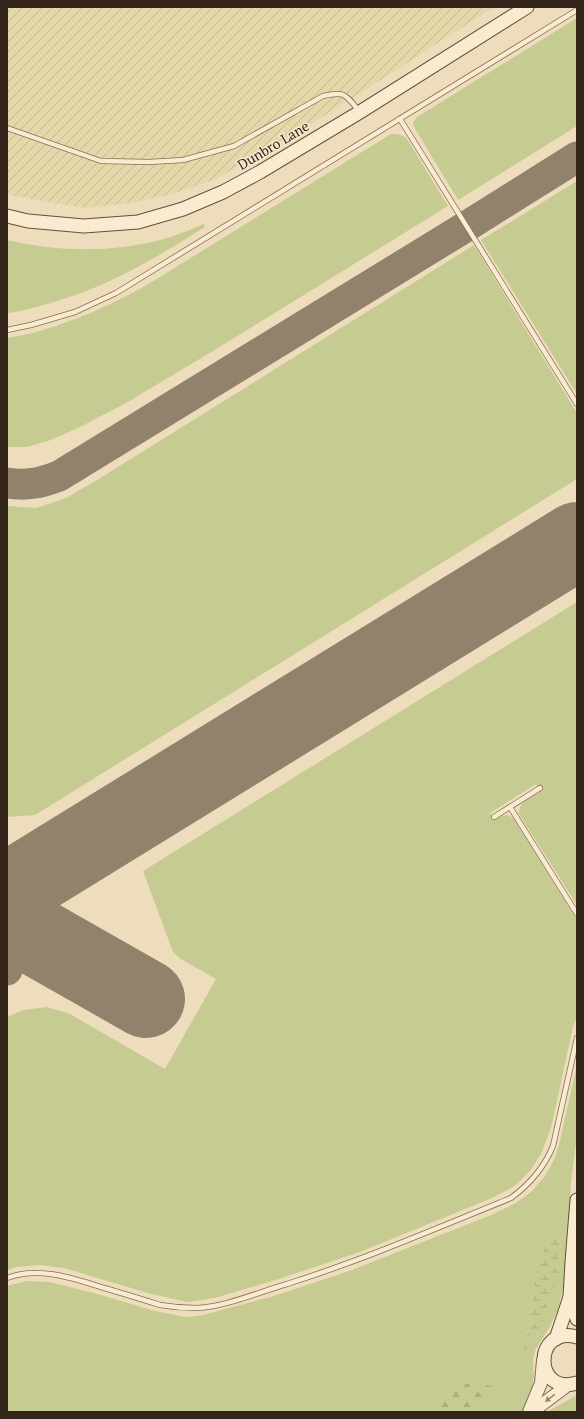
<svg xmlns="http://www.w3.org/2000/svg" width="584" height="1419" font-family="'PT Serif',serif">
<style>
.farmland{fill:url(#farmland-furrows)}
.grass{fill:#c6cb91;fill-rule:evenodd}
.forest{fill:url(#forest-firs)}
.wetland{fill:url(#wetland-marsh)}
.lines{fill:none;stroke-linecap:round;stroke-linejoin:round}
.taxiway{stroke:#91826c;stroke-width:31}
.runway{stroke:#91826c;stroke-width:78}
.service-casing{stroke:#856d56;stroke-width:6}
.tertiary-casing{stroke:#856d56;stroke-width:14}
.secondary-casing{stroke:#664e39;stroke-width:15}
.service{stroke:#f9ebcf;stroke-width:4.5}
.tertiary{stroke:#f9ebcf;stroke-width:12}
.secondary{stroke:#f9ebcf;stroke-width:13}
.oneway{fill:#968875}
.labels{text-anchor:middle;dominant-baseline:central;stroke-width:3;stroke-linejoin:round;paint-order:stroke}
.street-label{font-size:14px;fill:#34261b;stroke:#f5e8cc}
</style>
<defs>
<pattern id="farmland-furrows" width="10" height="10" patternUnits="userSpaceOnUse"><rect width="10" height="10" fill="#e3d8aa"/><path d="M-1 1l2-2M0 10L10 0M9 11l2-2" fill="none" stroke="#c3b992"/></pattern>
<pattern id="forest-firs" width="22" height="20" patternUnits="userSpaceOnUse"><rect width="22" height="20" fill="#c6cb91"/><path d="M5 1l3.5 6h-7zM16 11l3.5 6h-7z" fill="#abae7c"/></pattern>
<pattern id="wetland-marsh" width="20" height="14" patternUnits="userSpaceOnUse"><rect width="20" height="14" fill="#c6cb91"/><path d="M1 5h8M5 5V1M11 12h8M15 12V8" fill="none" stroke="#abae7c"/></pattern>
</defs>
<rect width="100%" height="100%" fill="#eeddbc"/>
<polygon class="farmland" points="7,7 494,7 342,105 260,155 216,179 172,194 130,203 86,208 7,195"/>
<g class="grass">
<polygon points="577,18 577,126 458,200 414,127 413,123 417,117"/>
<path d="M391,134C398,134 402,134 407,139L448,206L213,351L126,403L78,428L48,441L26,447H7V338C57,330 103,309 147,285Z"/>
<polygon points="577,181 577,394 481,240"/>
<path d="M204,224L205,227C151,261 103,290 40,306C29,309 18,312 7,313V240C58,252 113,253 164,239C178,235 191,229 204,224Z"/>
<polygon points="474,245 577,413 577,479 35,815 7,817 7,506 36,508 66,498 97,480"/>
<path d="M577,602V905L519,814C519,801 531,797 540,791L536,784L490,813L494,820L502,816L508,815L513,818L577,920V1017L573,1027L551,1128L541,1154L530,1171L515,1186L492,1198L360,1252L279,1279L215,1298L188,1302L151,1294L64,1268L40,1265L17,1267L7,1270V1017L23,1010L47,1007L70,1014L165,1069L216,979L181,959L173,952L143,871Z"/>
<path d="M577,1065V1136L571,1183L566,1269L563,1289L558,1310L549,1328L536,1349L533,1358L534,1375L532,1389L522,1412H7V1286L26,1281L50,1282L94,1293L155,1311L186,1317L203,1315L274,1296L352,1270L491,1215L516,1203L531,1192L545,1176L554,1160L559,1145ZM552,1235L561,1242L559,1256L538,1336L529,1344L523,1342L529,1330L538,1260Z"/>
<polygon points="577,1395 577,1412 547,1412"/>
</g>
<polygon class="forest" points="472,1381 496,1388 483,1401 467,1412 423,1412 428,1404"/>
<polygon class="wetland" points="552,1235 561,1242 558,1273 538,1336 529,1344 526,1351 523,1342 529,1330 538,1260"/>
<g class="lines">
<g class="taxiway">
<path d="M7,483C27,486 41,483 59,476L467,226L577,157"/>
<polyline points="7,936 8,951 7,970"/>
</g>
<g class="runway">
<polyline points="7,892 577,541"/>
<polyline points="7,920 146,999"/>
</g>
<g class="service-casing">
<g id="service">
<polyline points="400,119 577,404"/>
<path d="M7,128L101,161L149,162L183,160L234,146L323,96C345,91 345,94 359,111"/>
<polyline points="7,330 31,325 75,312 116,293 577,10"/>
<polyline points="510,807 577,914"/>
<polyline points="494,817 540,788"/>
<path d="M7,1278C38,1266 73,1278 104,1288C122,1293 141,1299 160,1305C172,1307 184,1308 196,1308C225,1307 259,1292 287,1284C363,1260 437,1228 511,1198C530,1184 544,1168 553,1146L577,1038"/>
</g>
</g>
<g class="tertiary-casing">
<g id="tertiary">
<polyline points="529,1412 541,1383 543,1360"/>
<polyline points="532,1412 568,1385"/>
</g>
</g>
<g class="secondary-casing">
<g id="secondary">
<polyline points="7,216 28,221 84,226 138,222 183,209 223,192 260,172 360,112 527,7"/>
<polyline points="577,1200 572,1262 570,1297 577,1319"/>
<path d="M577,1337C533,1325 533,1396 577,1383"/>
<polyline points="556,1339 570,1297"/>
</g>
</g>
<use href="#service" class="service"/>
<use href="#tertiary" class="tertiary"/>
<use href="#secondary" class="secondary"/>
</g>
<defs><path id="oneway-solid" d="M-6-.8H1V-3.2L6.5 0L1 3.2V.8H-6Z"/></defs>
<use class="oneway" href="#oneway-solid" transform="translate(550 1398) rotate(143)"/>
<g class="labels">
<g class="street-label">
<text transform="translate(273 145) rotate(-31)">Dunbro Lane</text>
</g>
</g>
<rect width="584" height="1419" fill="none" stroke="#34261b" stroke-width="16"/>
</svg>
